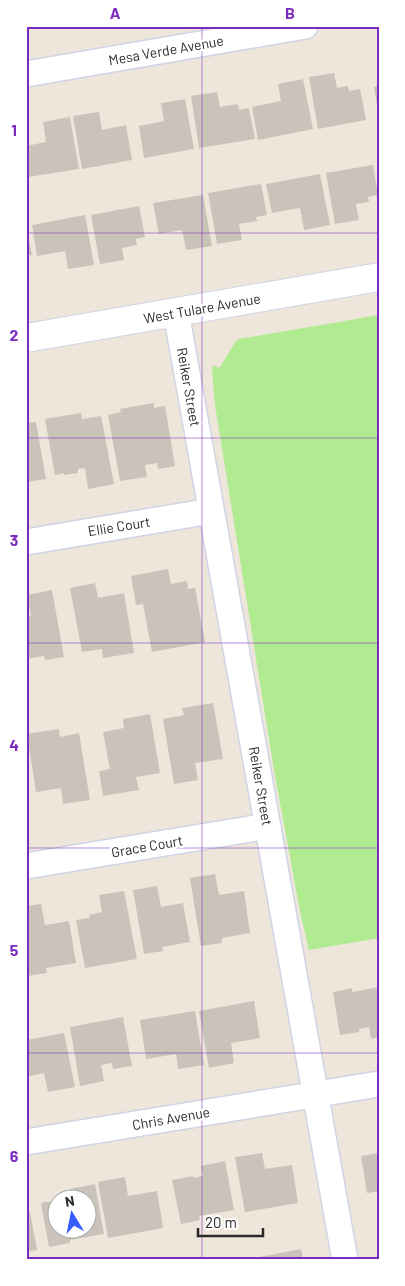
<svg xmlns="http://www.w3.org/2000/svg" width="405" height="1286" font-family="Barlow,sans-serif">
<style>
.green{fill:#b0eb91}
.building{fill:#c9c3ba}
.lines{fill:none;stroke-linecap:round;stroke-linejoin:round}
.minor-casing{stroke:#d0d4e5;stroke-width:28}
.tertiary-casing{stroke:#d0d4e5;stroke-width:30}
.minor{stroke:#fff;stroke-width:25}
.tertiary{stroke:#fff;stroke-width:28}
.grid{fill:none;stroke:#7b2cbf;stroke-width:1;stroke-opacity:0.55}
.labels{text-anchor:middle;dominant-baseline:central;stroke-width:5;stroke-linejoin:round;paint-order:stroke}
.street-label{font-size:14px;fill:#2a2a2a;stroke:#fff}
.neatline{fill:none;stroke:#7b2cbf;stroke-width:2}
.grid-label{font-size:16px;text-anchor:middle;font-weight:bold;fill:#7b2cbf}
</style>
<rect width="100%" height="100%" fill="#eee6db"/>
<polygon class="green" points="379,315 379,938 309,950 301,916 275,776 215,405 212,369 213,365 219,368 220,367 236,341 239,339"/>
<g class="building">
<polygon points="334,73 337,88 348,86 349,91 360,89 366,120 318,129 309,77"/>
<polygon points="303,79 313,129 258,140 252,107 281,101 278,84"/>
<polygon points="379,86 379,111 378,111 374,87"/>
<polygon points="217,92 220,107 238,104 239,110 249,108 255,139 199,148 191,96"/>
<polygon points="185,99 194,149 144,158 139,126 164,121 161,103"/>
<polygon points="99,112 102,130 126,125 132,160 82,169 73,116"/>
<polygon points="70,117 79,169 28,177 26,167 26,146 46,142 43,122"/>
<polygon points="373,165 378,195 368,197 369,202 356,204 359,220 335,224 326,173"/>
<polygon points="320,174 330,225 304,230 300,208 272,213 266,184"/>
<polygon points="261,184 267,215 256,217 257,221 239,224 242,240 217,244 208,193"/>
<polygon points="203,195 212,246 186,250 182,230 159,234 153,203"/>
<polygon points="139,206 145,237 136,239 137,245 122,248 124,260 100,264 91,215"/>
<polygon points="85,215 94,265 68,269 65,251 37,256 32,225"/>
<polygon points="26,229 27,229 32,255 26,256"/>
<polygon points="154,403 154,408 165,406 175,466 158,469 157,463 145,465 147,477 120,481 108,415 121,412 120,409"/>
<polygon points="81,413 82,419 101,416 114,484 88,489 85,468 78,469 78,473 64,475 64,473 55,475 45,419"/>
<polygon points="36,422 46,479 26,482 26,423"/>
<polygon points="168,569 171,584 187,581 188,589 195,588 205,642 152,652 143,604 136,605 131,576"/>
<polygon points="95,583 98,598 124,593 134,653 103,658 102,649 82,652 70,588"/>
<polygon points="52,590 64,657 45,660 44,656 26,659 26,616 31,616 27,595"/>
<polygon points="213,703 223,759 195,763 198,780 174,784 163,719 184,715 182,708"/>
<polygon points="150,714 160,773 136,777 139,790 103,796 99,771 110,769 103,732 124,728 123,719"/>
<polygon points="59,729 60,737 79,733 90,800 63,804 61,788 36,792 27,734"/>
<polygon points="215,874 219,895 244,891 250,933 222,938 222,943 201,946 190,878"/>
<polygon points="157,886 161,907 183,903 190,942 162,947 163,951 144,954 133,890"/>
<polygon points="124,891 137,959 85,968 76,920 90,918 89,915 102,912 99,895"/>
<polygon points="41,904 45,925 69,921 76,963 46,968 47,973 27,976 26,906"/>
<polygon points="379,987 379,1037 371,1039 369,1027 359,1029 359,1032 340,1035 333,992 352,988 352,992"/>
<polygon points="254,1001 260,1038 231,1043 234,1063 209,1068 199,1011"/>
<polygon points="195,1011 204,1065 178,1069 176,1054 146,1059 140,1020"/>
<polygon points="123,1017 132,1066 113,1069 112,1063 101,1065 104,1081 80,1086 70,1027"/>
<polygon points="64,1033 75,1087 48,1092 44,1073 26,1077 26,1040"/>
<polygon points="262,1153 265,1169 292,1165 298,1203 245,1212 235,1157"/>
<polygon points="379,1153 379,1191 367,1193 361,1156"/>
<polygon points="225,1161 234,1210 199,1216 200,1220 181,1224 172,1180 193,1176 194,1178 203,1176 201,1166"/>
<polygon points="125,1177 128,1196 157,1191 163,1228 108,1238 98,1182"/>
<polygon points="95,1184 104,1234 70,1240 70,1243 49,1247 41,1203 58,1200 58,1228 88,1228 88,1198 72,1198 70,1189"/>
<polygon points="30,1212 37,1250 26,1252 26,1213"/>
<polygon points="301,1249 303,1260 249,1260 249,1259"/>
</g>
<g class="lines">
<g class="minor-casing">
<g id="minor">
<polyline points="26,74 305,26"/>
<polyline points="176,312 345,1260"/>
<polyline points="26,542 211,511"/>
<polyline points="26,866 268,826"/>
<polyline points="26,1142 379,1084"/>
</g>
</g>
<g class="tertiary-casing">
<polyline id="tertiary" points="26,338 379,277"/>
</g>
<use href="#minor" class="minor"/>
<use href="#tertiary" class="tertiary"/>
</g>
<path class="grid" d="M202,26V1260M26,233H379M26,438H379M26,643H379M26,848H379M26,1053H379"/>
<g class="labels">
<g class="street-label">
<text transform="translate(166 50) rotate(-10)">Mesa Verde Avenue</text>
<text transform="translate(202 308) rotate(-10)">West Tulare Avenue</text>
<text transform="translate(189 387) rotate(80)">Reiker Street</text>
<text transform="translate(119 526) rotate(-9)">Ellie Court</text>
<text transform="translate(261 786) rotate(80)">Reiker Street</text>
<text transform="translate(147 846) rotate(-10)">Grace Court</text>
<text transform="translate(171 1118) rotate(-10)">Chris Avenue</text>
</g>
</g>
<rect width="405" height="1286" fill="none" stroke="#ffffff" stroke-width="55"/>
<g transform="translate(72 1214) rotate(350)"><circle r="24" fill="#ffffff" stroke="#aaaaaa"/>
<path d="M0-4L9 19L0 12L-9 19Z" fill="#375cff"/>
<text y="-8" font-size="14" font-weight="bold" text-anchor="middle" fill="#2a2a2a">N</text>
</g>
<path d="M198 1228v8h65v-8" fill="none" stroke="#2a2a2a" stroke-width="2.5"/>
<text x="205" y="1228" font-size="15" fill="#2a2a2a" stroke="#ffffff" stroke-width="4" paint-order="stroke">20 m</text>
<rect x="28" y="28" width="350" height="1230" class="neatline"/>
<g class="grid-label">
<text x="115" y="19">A</text>
<text x="290" y="19">B</text>
<text x="14" y="136">1</text>
<text x="14" y="341">2</text>
<text x="14" y="546">3</text>
<text x="14" y="751">4</text>
<text x="14" y="956">5</text>
<text x="14" y="1162">6</text>
</g>
</svg>
